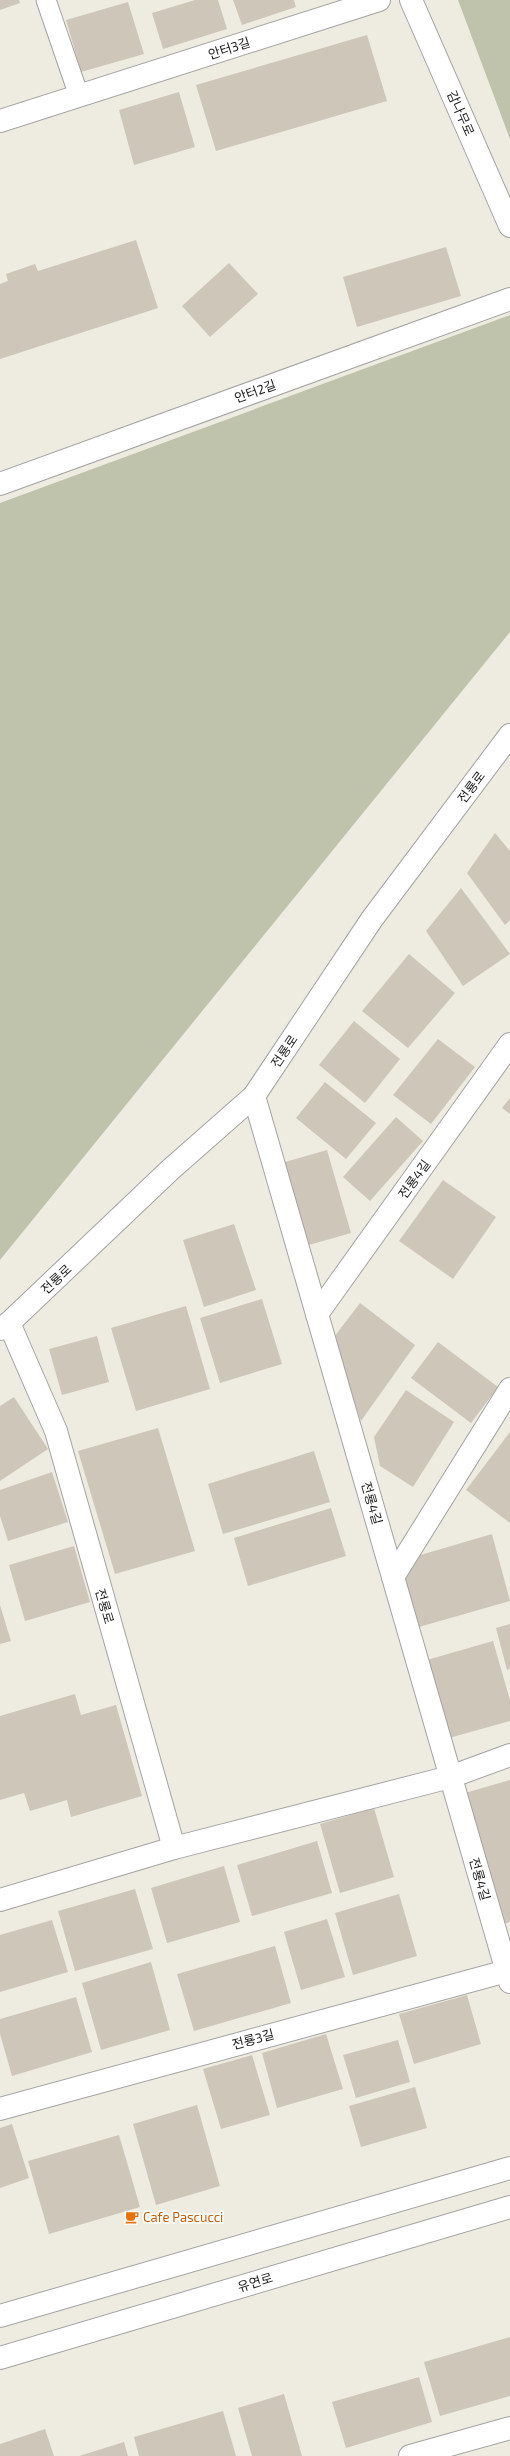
<svg xmlns="http://www.w3.org/2000/svg" width="510" height="2456" font-family="'Exo 2','Noto Sans KR',sans-serif">
<style>
.construction{fill:#bfc3ab}
.building{fill:#cec6b9}
.lines{fill:none;stroke-linecap:round;stroke-linejoin:round}
.service-casing{stroke:#a3a3a3;stroke-width:21}
.minor-casing{stroke:#a3a3a3;stroke-width:24}
.tertiary-casing{stroke:#a3a3a3;stroke-width:24}
.service{stroke:#fff;stroke-width:19}
.minor{stroke:#fff;stroke-width:22}
.tertiary{stroke:#fff;stroke-width:22}
.labels{text-anchor:middle;dominant-baseline:central;stroke-width:3.5;stroke-linejoin:round;paint-order:stroke}
.street-label{font-size:13px;fill:#1c1c1c;stroke:#fff}
.food-label{font-size:13px;fill:#c56008;stroke:#fff;text-anchor:start}
</style>
<rect width="100%" height="100%" fill="#eeece0"/>
<g class="construction">
<polygon points="458,0 510,0 510,139"/>
<polygon points="510,315 510,632 0,1260 0,503"/>
</g>
<g class="building">
<polygon points="0,0 19,0 20,3 0,10"/>
<polygon points="195,0 218,0 227,29 163,49 152,13"/>
<polygon points="233,0 294,0 296,7 242,25"/>
<polygon points="128,2 144,54 81,72 66,20"/>
<polygon points="367,35 387,101 216,151 196,85"/>
<polygon points="179,92 195,147 134,165 119,110"/>
<polygon points="136,240 158,308 0,359 0,284 8,281 6,274 35,264 38,271"/>
<polygon points="446,247 461,296 357,327 343,277"/>
<polygon points="229,263 258,294 210,337 182,306"/>
<polygon points="495,833 510,851 510,920 505,925 467,873"/>
<polygon points="461,888 510,954 463,986 426,931"/>
<polygon points="409,954 455,993 408,1048 362,1011"/>
<polygon points="354,1021 400,1059 365,1103 319,1065"/>
<polygon points="438,1039 475,1067 431,1124 393,1095"/>
<polygon points="325,1082 376,1123 346,1159 296,1118"/>
<polygon points="510,1098 510,1114 502,1108"/>
<polygon points="396,1117 423,1141 370,1201 343,1177"/>
<polygon points="327,1150 351,1233 302,1247 278,1164"/>
<polygon points="443,1180 496,1217 453,1279 399,1241"/>
<polygon points="234,1224 256,1290 204,1307 183,1240"/>
<polygon points="262,1299 282,1364 220,1383 200,1318"/>
<polygon points="360,1303 415,1345 361,1421 331,1341"/>
<polygon points="186,1306 210,1389 136,1411 111,1328"/>
<polygon points="97,1336 109,1382 62,1395 49,1349"/>
<polygon points="438,1342 498,1387 471,1423 411,1378"/>
<polygon points="406,1390 454,1422 413,1487 380,1466 374,1437"/>
<polygon points="14,1397 48,1449 0,1481 0,1406"/>
<polygon points="158,1428 195,1551 115,1574 78,1451"/>
<polygon points="510,1432 510,1523 466,1490"/>
<polygon points="314,1451 330,1502 223,1534 208,1484"/>
<polygon points="52,1472 68,1522 8,1541 0,1516 0,1490"/>
<polygon points="331,1508 346,1556 248,1586 234,1538"/>
<polygon points="492,1534 510,1601 419,1627 400,1561"/>
<polygon points="74,1546 90,1602 25,1621 9,1565"/>
<polygon points="0,1605 11,1641 0,1644"/>
<polygon points="510,1624 510,1669 507,1670 496,1628"/>
<polygon points="493,1641 510,1700 510,1721 449,1738 427,1660"/>
<polygon points="75,1694 81,1715 116,1705 142,1796 71,1817 67,1800 30,1811 24,1793 0,1800 0,1716"/>
<polygon points="510,1780 510,1922 503,1924 465,1793"/>
<polygon points="374,1808 394,1877 340,1893 320,1824"/>
<polygon points="317,1841 332,1893 252,1916 237,1865"/>
<polygon points="224,1866 240,1922 167,1943 151,1888"/>
<polygon points="135,1889 153,1949 75,1971 58,1911"/>
<polygon points="399,1894 417,1956 353,1975 335,1913"/>
<polygon points="327,1919 345,1977 301,1990 284,1932"/>
<polygon points="52,1920 68,1972 0,1992 0,1935"/>
<polygon points="275,1946 291,2003 194,2031 177,1974"/>
<polygon points="151,1962 170,2030 101,2050 82,1983"/>
<polygon points="467,1995 481,2044 414,2064 399,2014"/>
<polygon points="76,1997 92,2052 12,2076 0,2034 0,2019"/>
<polygon points="326,2034 343,2089 277,2108 262,2053"/>
<polygon points="398,2040 410,2082 356,2098 343,2055"/>
<polygon points="252,2055 270,2115 221,2129 203,2069"/>
<polygon points="415,2087 427,2128 361,2147 349,2106"/>
<polygon points="197,2105 220,2186 156,2205 133,2124"/>
<polygon points="12,2124 29,2178 0,2188 0,2128"/>
<polygon points="119,2135 140,2207 49,2234 28,2161"/>
<polygon points="510,2337 510,2396 440,2416 424,2362"/>
<polygon points="419,2377 432,2422 346,2448 332,2402"/>
<polygon points="284,2394 302,2456 252,2456 238,2408"/>
<polygon points="223,2411 236,2456 139,2456 134,2437"/>
<polygon points="45,2429 54,2456 0,2456 0,2444"/>
<polygon points="124,2442 128,2456 79,2456"/>
</g>
<g class="lines">
<g class="service-casing">
<polyline id="service" points="46,0 79,96"/>
</g>
<g class="minor-casing">
<g id="minor">
<polyline points="411,0 510,226"/>
<polyline points="0,121 379,0"/>
<polyline points="0,484 510,299"/>
<polyline points="254,1096 510,1982"/>
<polyline points="317,1314 510,1044"/>
<polyline points="9,1323 56,1431 174,1848"/>
<polyline points="393,1577 510,1389"/>
<polyline points="0,1900 174,1848 450,1777 510,1755"/>
<polyline points="0,2109 510,1970"/>
<polyline points="410,2456 510,2428"/>
</g>
</g>
<g class="tertiary-casing">
<g id="tertiary">
<polyline points="0,1329 9,1323 170,1170 254,1096 372,919 510,735"/>
<polyline points="0,2316 510,2168"/>
<polyline points="0,2358 510,2207"/>
</g>
</g>
<use href="#service" class="service"/>
<use href="#minor" class="minor"/>
<use href="#tertiary" class="tertiary"/>
</g>
<defs>
<g id="cafe-bare" transform="scale(1.08)"><path d="M-5.5-4.5H6V0H3Q3 3.5 0 3.5H-2.5Q-5.5 3.5-5.5 0ZM3-3.2v2h1.7v-2ZM-6 4.5H4V6H-6Z" fill="#e8710a" stroke="#fff" stroke-width="2.5" paint-order="stroke"/></g>
</defs>
<g fill-rule="evenodd">
<use href="#cafe-bare" x="132" y="2217"/>
</g>
<g class="labels">
<g class="street-label">
<text transform="translate(229 48) rotate(-18)">안터3길</text>
<text transform="translate(461 113) rotate(66)">감나무로</text>
<text transform="translate(255 391) rotate(-20)">안터2길</text>
<text transform="translate(471 787) rotate(-53)">전룡로</text>
<text transform="translate(284 1051) rotate(-56)">전룡로</text>
<text transform="translate(414 1179) rotate(-54)">전룡4길</text>
<text transform="translate(56 1279) rotate(-43)">전룡로</text>
<text transform="translate(372 1503) rotate(74)">전룡4길</text>
<text transform="translate(105 1606) rotate(74)">전룡로</text>
<text transform="translate(480 1879) rotate(74)">전룡4길</text>
<text transform="translate(253 2039) rotate(-15)">전룡3길</text>
<text transform="translate(255 2282) rotate(-17)">유연로</text>
</g>
<g class="food-label">
<text x="143" y="2217">Cafe Pascucci</text>
</g>
</g>
</svg>
